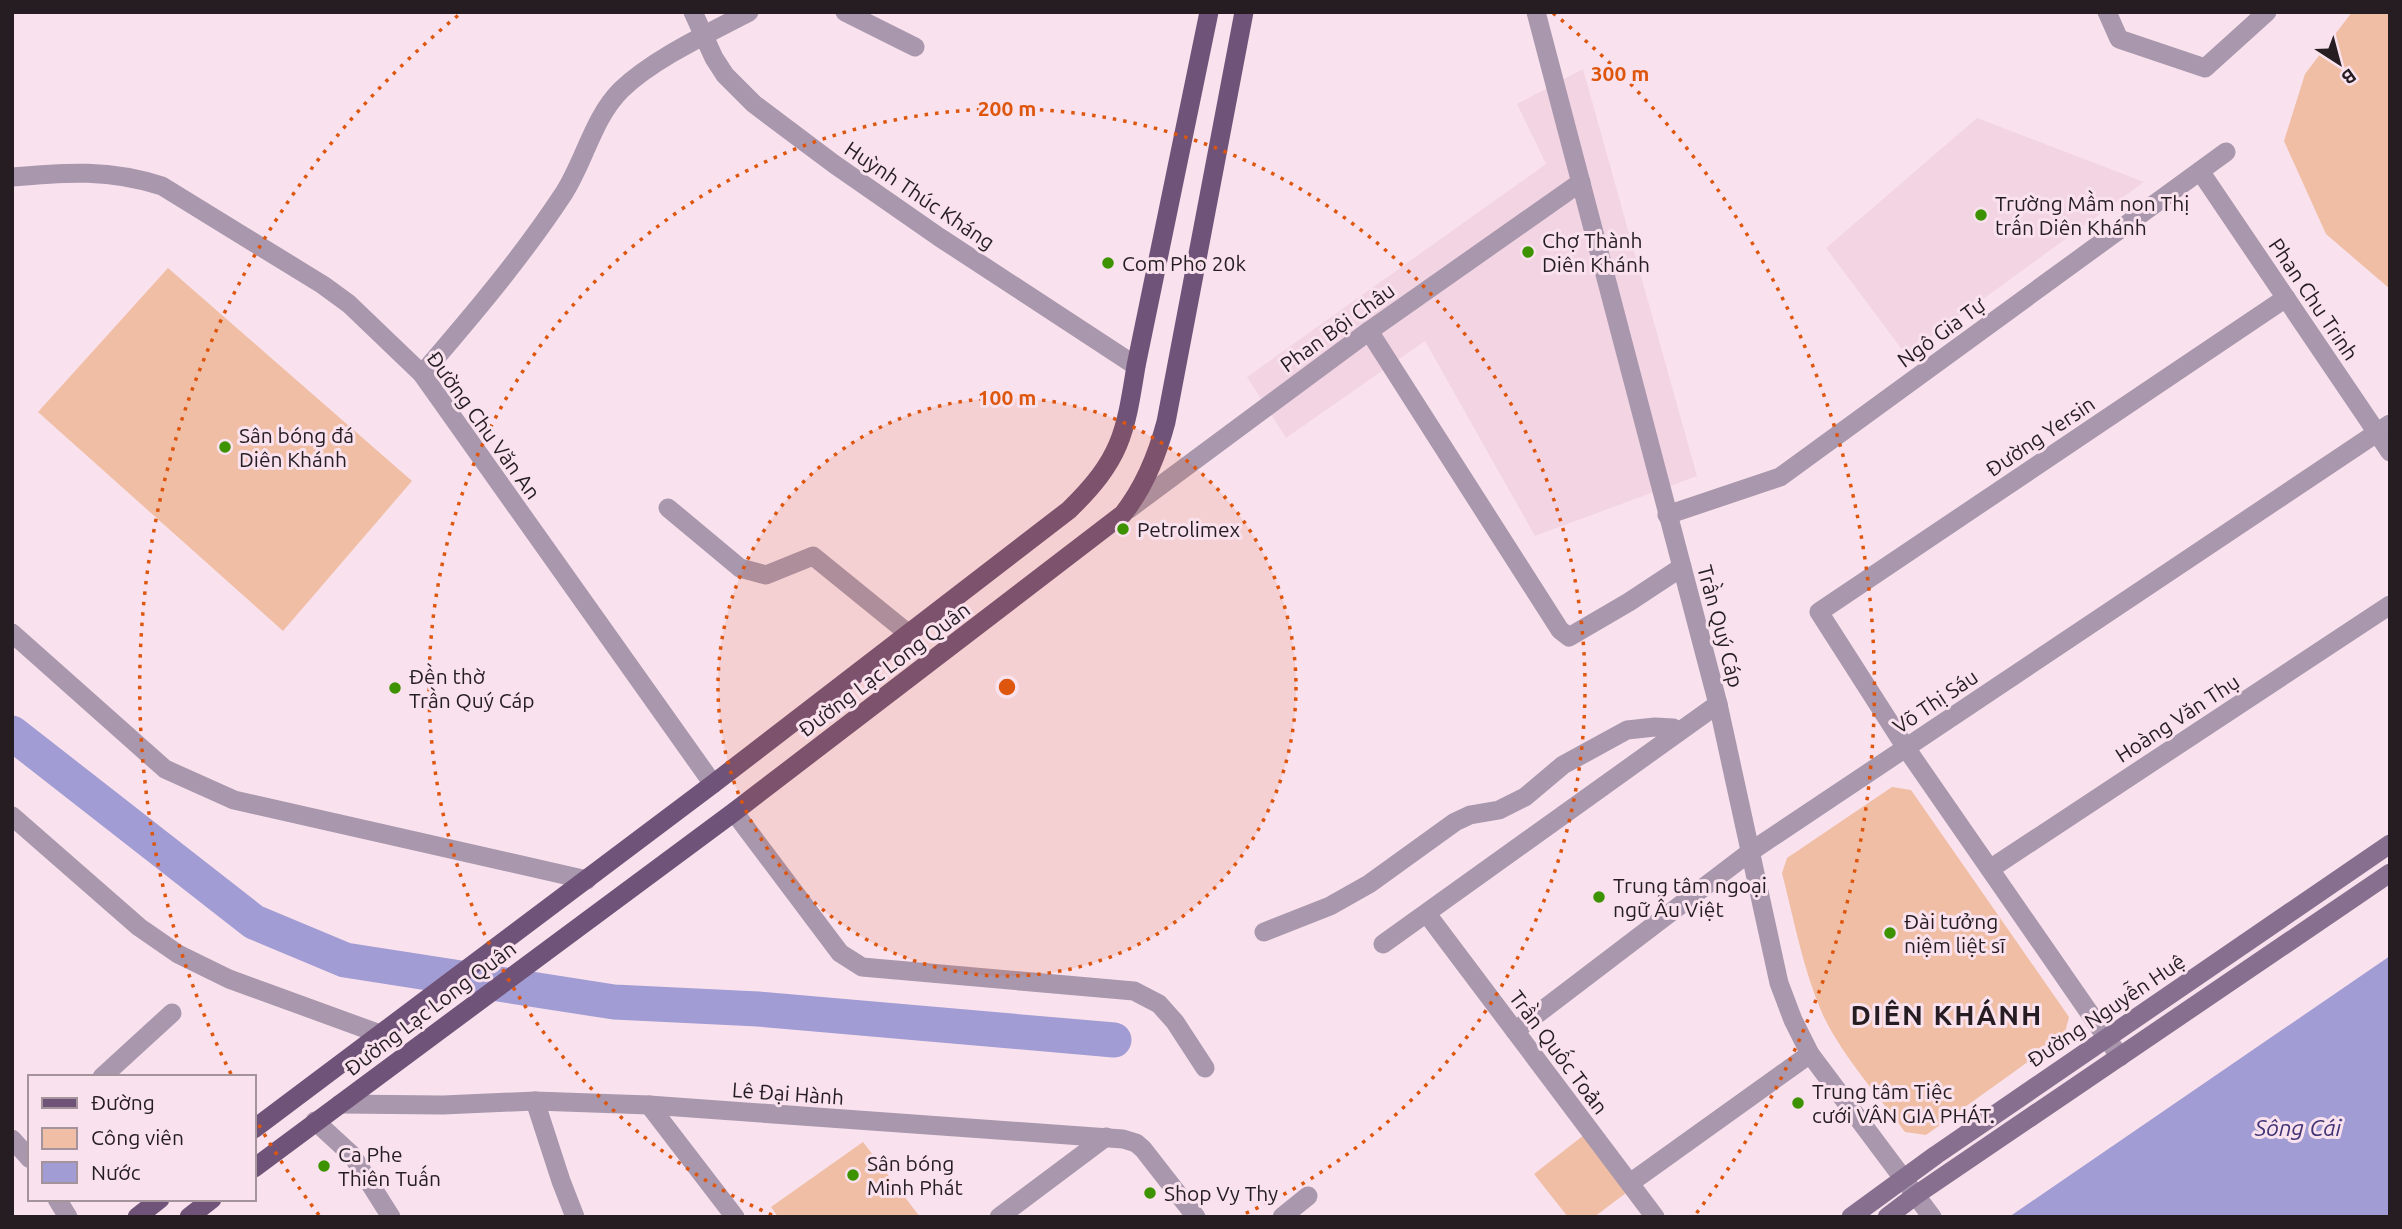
<svg xmlns="http://www.w3.org/2000/svg" width="2402" height="1229" font-family="Ubuntu,sans-serif">
<style>
.built{fill:#f3d4e3}
.green{fill:#f0bea5}
.water{fill:#a19cd3}
.lines{fill:none;stroke-linecap:round;stroke-linejoin:round}
.river{stroke:#a19cd3;stroke-width:35}
.minor{stroke:#a897ad;stroke-width:19}
.tertiary{stroke:#a897ad;stroke-width:19}
.secondary{stroke:#87708f;stroke-width:19}
.primary{stroke:#705379;stroke-width:19}
.ring{fill:none;stroke:#de560d;stroke-width:3.5;stroke-dasharray:3.5 7}
.poi-dot{fill:#3d9200;stroke:#f9e2ed;stroke-width:2.5}
.labels{text-anchor:middle;dominant-baseline:central;stroke-width:6;stroke-linejoin:round;paint-order:stroke}
.street-label{font-size:21px;fill:#251d21;stroke:#f9e2ed}
.poi-label{font-size:21px;fill:#251d21;stroke:#f9e2ed;text-anchor:start}
.water-label{font-size:23px;font-style:italic;fill:#403376;stroke:#f9e2ed}
.district-label{font-size:28px;font-weight:bold;letter-spacing:2px;fill:#251d21;stroke:#f9e2ed}
.centre{fill:#de560d;stroke:#f9e2ed;stroke-width:3.5}
.ring-label{font-size:21px;text-anchor:middle;font-weight:bold;fill:#de560d;stroke:#f9e2ed;stroke-width:6;stroke-linejoin:round;paint-order:stroke}
</style>
<rect width="100%" height="100%" fill="#f9e2ed"/>
<g class="built">
<polygon points="1583,69 1697,476 1535,536 1425,341 1286,438 1247,377 1546,164 1517,104"/>
<polygon points="1977,118 2144,182 1906,355 1826,248"/>
</g>
<g class="green">
<polygon points="2352,12 2390,12 2390,289 2326,234 2284,141 2305,74"/>
<polygon points="168,268 412,481 283,631 38,412"/>
<path d="M1892,787L1911,790L2069,1017L2064,1036L1926,1135L1905,1132C1877,1094 1842,1056 1822,1013C1803,969 1794,920 1782,873L1787,858Z"/>
<polygon points="1584,1135 1626,1193 1594,1217 1568,1217 1534,1174"/>
<polygon points="863,1142 920,1217 778,1217 771,1207"/>
</g>
<polygon class="water" points="2390,956 2390,1217 2009,1217"/>
<g class="lines">
<polyline class="river" points="12,733 254,922 345,960 614,1002 758,1009 1114,1040"/>
<g class="minor">
<polyline points="693,12 714,58 725,75 754,104 834,164 939,237 1136,366"/>
<polyline points="845,12 915,47"/>
<polyline points="2107,12 2119,39 2205,68 2267,12"/>
<polyline points="2200,171 2390,452"/>
<polyline points="1369,331 1560,630 1569,637 1629,602 1682,567"/>
<path d="M422,374C472,316 522,257 564,193C585,160 593,118 621,90C653,59 709,33 749,12"/>
<polyline points="668,508 740,568 766,575 813,556 909,634"/>
<polyline points="1129,509 1369,331 1581,182"/>
<polyline points="1667,515 1780,477 2226,152"/>
<polyline points="734,812 840,953 862,967 1134,991 1159,1004 1175,1022 1205,1068"/>
<polyline points="1990,869 2390,605"/>
<polyline points="1427,914 1655,1217"/>
<polyline points="1264,932 1330,906 1369,884 1455,822 1470,815 1499,810 1525,797 1563,765 1627,730 1655,727 1673,728 1677,733"/>
<polyline points="1383,944 1718,704"/>
<polyline points="1515,1031 1750,852 2390,424"/>
<polyline points="2120,1057 1906,748 1819,612 2286,298"/>
<polyline points="102,1077 172,1013"/>
<polyline points="535,1101 561,1181 575,1217"/>
<polyline points="340,1104 443,1105 535,1101 649,1105 1123,1139 1136,1143 1143,1149 1196,1217"/>
<polyline points="649,1105 735,1217"/>
<polyline points="315,1121 352,1155 391,1217"/>
<polyline points="12,1139 30,1159"/>
<polyline points="1630,1183 1810,1054"/>
<polyline points="57,1199 68,1217"/>
<polyline points="999,1217 1106,1137"/>
<polyline points="1282,1217 1308,1196"/>
</g>
<g class="tertiary">
<polyline points="1536,12 1718,704 1779,983 1793,1020 1810,1054 1932,1217"/>
<path d="M12,177C66,172 110,169 162,186L323,285L349,304L422,374L713,784"/>
<polyline points="12,633 165,769 234,800 587,880"/>
<polyline points="12,816 139,927 178,954 229,979 380,1034"/>
</g>
<g class="secondary">
<polyline points="1851,1217 1936,1155 2390,844"/>
<polyline points="1887,1217 1916,1195 2390,873"/>
</g>
<g class="primary">
<path d="M254,1129L713,784L1069,510C1121,459 1125,435 1136,366L1209,12"/>
<path d="M254,1168L734,812L1123,514C1145,486 1157,456 1166,422L1244,12"/>
<polyline points="137,1217 160,1199"/>
<polyline points="189,1217 212,1199"/>
</g>
</g>
<circle cx="1007" cy="687" r="289" fill="#de560d" fill-opacity=".12"/>
<g class="ring">
<circle cx="1007" cy="687" r="289"/>
<path d="M772 1215A578 578 0 1 1 1242 1215"/>
<path d="M319 1215A867 867 0 0 1 256 1120M231 1074A867 867 0 0 1 461 13M1553 13A867 867 0 0 1 1695 1215"/>
</g>
<g class="poi-dot">
<circle cx="1981" cy="215" r="7"/>
<circle cx="1528" cy="252" r="7"/>
<circle cx="1108" cy="263" r="7"/>
<circle cx="225" cy="447" r="7"/>
<circle cx="1123" cy="529" r="7"/>
<circle cx="395" cy="688" r="7"/>
<circle cx="1599" cy="897" r="7"/>
<circle cx="1890" cy="933" r="7"/>
<circle cx="1798" cy="1103" r="7"/>
<circle cx="324" cy="1166" r="7"/>
<circle cx="853" cy="1175" r="7"/>
<circle cx="1150" cy="1193" r="7"/>
</g>
<g class="labels">
<g class="street-label">
<text transform="translate(920 195) rotate(34)">Huỳnh Thúc Kháng</text>
<text transform="translate(2314 299) rotate(56)">Phan Chu Trinh</text>
<text transform="translate(1337 327) rotate(-36)">Phan Bội Châu</text>
<text transform="translate(1941 332) rotate(-36)">Ngô Gia Tự</text>
<text transform="translate(484 425) rotate(54)">Đường Chu Văn An</text>
<text transform="translate(2040 436) rotate(-34)">Đường Yersin</text>
<text transform="translate(1721 626) rotate(75)">Trần Quý Cáp</text>
<text transform="translate(884 669) rotate(-37)">Đường Lạc Long Quân</text>
<text transform="translate(1935 701) rotate(-34)">Võ Thị Sáu</text>
<text transform="translate(2177 718) rotate(-33)">Hoàng Văn Thụ</text>
<text transform="translate(430 1008) rotate(-37)">Đường Lạc Long Quân</text>
<text transform="translate(2106 1010) rotate(-34)">Đường Nguyễn Huệ</text>
<text transform="translate(1559 1052) rotate(53)">Trần Quốc Toản</text>
<text transform="translate(788 1093) rotate(4)">Lê Đại Hành</text>
</g>
<g class="poi-label">
<text x="1995" y="203">Trường Mầm non Thị<tspan x="1995" dy="24">trấn Diên Khánh</tspan></text>
<text x="1542" y="240">Chợ Thành<tspan x="1542" dy="24">Diên Khánh</tspan></text>
<text x="1122" y="263">Com Pho 20k</text>
<text x="239" y="435">Sân bóng đá<tspan x="239" dy="24">Diên Khánh</tspan></text>
<text x="1137" y="529">Petrolimex</text>
<text x="409" y="676">Đền thờ<tspan x="409" dy="24">Trần Quý Cáp</tspan></text>
<text x="1613" y="885">Trung tâm ngoại<tspan x="1613" dy="24">ngữ Âu Việt</tspan></text>
<text x="1904" y="921">Đài tưởng<tspan x="1904" dy="24">niệm liệt sĩ</tspan></text>
<text x="1812" y="1091">Trung tâm Tiệc<tspan x="1812" dy="24">cưới VÂN GIA PHÁT.</tspan></text>
<text x="338" y="1154">Ca Phe<tspan x="338" dy="24">Thiên Tuấn</tspan></text>
<text x="867" y="1163">Sân bóng<tspan x="867" dy="24">Minh Phát</tspan></text>
<text x="1164" y="1193">Shop Vy Thy</text>
</g>
<g class="water-label">
<text x="2298" y="1127">Sông Cái</text>
</g>
<g class="district-label">
<text x="1947" y="1014">DIÊN KHÁNH</text>
</g>
</g>
<circle cx="1007" cy="687" r="10" class="centre"/>
<g class="ring-label">
<text x="1620" y="81">300 m</text>
<text x="1007" y="116">200 m</text>
<text x="1007" y="405">100 m</text>
</g>
<rect width="2402" height="1229" fill="none" stroke="#251d21" stroke-width="28"/>
<rect x="28" y="1075" width="228" height="126" fill="#f9e2ed" stroke="#a4939b" stroke-width="2"/>
<rect x="42" y="1098" width="35" height="10" fill="#705379" stroke="#a4939b" stroke-width="2"/>
<text x="91" y="1110" font-size="21" fill="#251d21">Đường</text>
<rect x="42" y="1128" width="35" height="21" fill="#f0bea5" stroke="#a4939b" stroke-width="2"/>
<text x="91" y="1145" font-size="21" fill="#251d21">Công viên</text>
<rect x="42" y="1162" width="35" height="21" fill="#a19cd3" stroke="#a4939b" stroke-width="2"/>
<text x="91" y="1180" font-size="21" fill="#251d21">Nước</text>
<g transform="translate(2339 63) rotate(144)" stroke="#f9e2ed" stroke-width="5" paint-order="stroke">
<path d="M0-5L12 26L0 18L-12 26Z" fill="#251d21"/>
<text y="-10" font-size="19" font-weight="bold" text-anchor="middle" fill="#251d21">B</text>
</g>
</svg>
